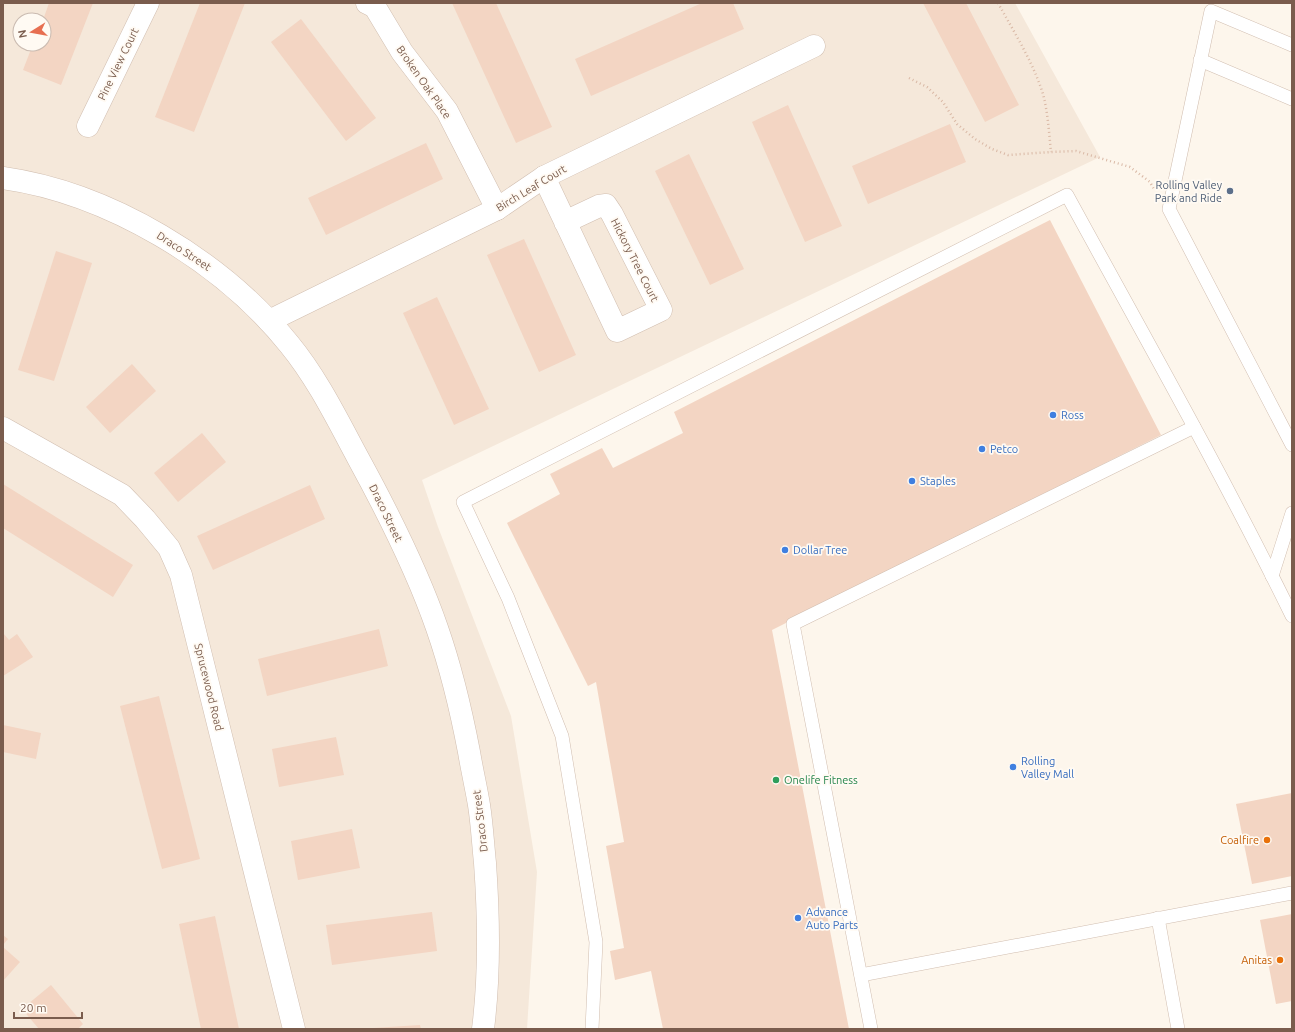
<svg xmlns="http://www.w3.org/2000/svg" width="1295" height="1032" font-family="Ubuntu,sans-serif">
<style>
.residential{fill:#f5e8da;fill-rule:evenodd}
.building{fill:#f3d5c3}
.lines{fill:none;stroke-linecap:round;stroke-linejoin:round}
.service-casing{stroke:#d1beb0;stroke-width:14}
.minor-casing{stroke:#d1beb0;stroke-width:23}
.path{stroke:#d9b8a5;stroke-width:2.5;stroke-dasharray:1 3;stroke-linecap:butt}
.service{stroke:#fff;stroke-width:13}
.minor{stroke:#fff;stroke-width:22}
.service-dot{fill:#5c6f8a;stroke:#fffaf3;stroke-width:1.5}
.shop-dot{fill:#3f7fe0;stroke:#fffaf3;stroke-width:1.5}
.leisure-dot{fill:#2e9e5b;stroke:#fffaf3;stroke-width:1.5}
.food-dot{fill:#e8710a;stroke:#fffaf3;stroke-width:1.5}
.labels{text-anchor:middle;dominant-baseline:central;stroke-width:3.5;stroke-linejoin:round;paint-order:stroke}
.street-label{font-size:11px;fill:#7a5c4d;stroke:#fffaf3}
.service-label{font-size:11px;fill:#4e5e75;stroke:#fffaf3;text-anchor:end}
.shop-label{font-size:11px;fill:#366cbe;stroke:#fffaf3;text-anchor:start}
.leisure-label{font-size:11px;fill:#27864d;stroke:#fffaf3;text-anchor:start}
.food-label{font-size:11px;fill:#c56008;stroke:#fffaf3;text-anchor:end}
</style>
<rect width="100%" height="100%" fill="#fdf6ec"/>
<path class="residential" d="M3,3H1015L1100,157L422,480L438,527L511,716L537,872L527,1029H3ZM20,20H44V44H20Z"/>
<g class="building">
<polygon points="49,3 93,3 61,85 23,70 33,44 44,44 44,20 43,20"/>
<polygon points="200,3 245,3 194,132 155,117"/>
<polygon points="452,3 496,3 552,127 516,143"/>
<polygon points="702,3 733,3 744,29 591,96 575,59"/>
<polygon points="923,3 966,3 1019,105 985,122"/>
<polygon points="301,19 376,118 346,141 271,42"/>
<polygon points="788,105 842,226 805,242 752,122"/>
<polygon points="950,124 966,162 868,204 852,166"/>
<polygon points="426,143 443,179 326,235 308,198"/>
<polygon points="689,154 744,269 710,285 655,171"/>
<polygon points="1050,220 1161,435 772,630 849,1029 663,1029 651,971 615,980 610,951 624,948 606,846 624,842 596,682 588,686 507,523 560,494 550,474 602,448 613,468 683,433 674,412"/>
<polygon points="524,239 576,355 539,372 487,255"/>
<polygon points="56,251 92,263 54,381 18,370"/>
<polygon points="437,297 489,409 454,425 403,313"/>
<polygon points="132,364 156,391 110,433 86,407"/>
<polygon points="202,433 226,462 178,502 154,473"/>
<polygon points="3,484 133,565 113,597 3,528"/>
<polygon points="310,485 325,519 213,570 197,536"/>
<polygon points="379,629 388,666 267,696 258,659"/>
<polygon points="3,633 9,640 17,634 33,657 3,676"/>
<polygon points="159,696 200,859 162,869 120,706"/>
<polygon points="3,725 41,733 36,759 3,752"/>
<polygon points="336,737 344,775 279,787 272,749"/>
<polygon points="1292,793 1292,876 1252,884 1236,804"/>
<polygon points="352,829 360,868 298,880 291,841"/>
<polygon points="432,912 437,951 332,965 326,925"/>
<polygon points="1292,914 1292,1001 1276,1004 1260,920"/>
<polygon points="215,916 239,1029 201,1029 179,924"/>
<polygon points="3,935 8,939 3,945"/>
<polygon points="3,947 20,962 3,981"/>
<polygon points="51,985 83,1024 78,1029 39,1029 22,1009"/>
<polygon points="420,1025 421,1029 373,1029 373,1028"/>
</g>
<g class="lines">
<g class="service-casing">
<g id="service">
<polyline points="1292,45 1211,11 1169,209 1292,445"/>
<polyline points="1200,60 1292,99"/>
<polyline points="1272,576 1292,513"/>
<polyline points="1158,918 1178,1029"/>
<polyline points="861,975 1292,893"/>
<path d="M592,1029L596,942L562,736L508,598L463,502L1067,195C1143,334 1222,473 1292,616"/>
<polyline points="871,1029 793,624 1194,427"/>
</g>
</g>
<g class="minor-casing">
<g id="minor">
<polyline points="367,3 375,7 402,52 447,111 497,209"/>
<polyline points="88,126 148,3"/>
<polyline points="544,177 617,331 661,310 612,214 606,205 599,206 565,222"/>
<path d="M3,178C109,193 222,261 289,344C317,378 337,419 358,458C387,511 417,570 437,628C451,668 461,710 469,752C472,770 476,787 479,805C482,824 483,844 485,863C489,919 490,974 483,1029"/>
<polyline points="269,321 497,209 544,177 814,46"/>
<polyline points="3,428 122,495 145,519 169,548 181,575 294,1029"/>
</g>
</g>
<g class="path">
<path d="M998,3C1014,32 1033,62 1043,94C1048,113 1049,133 1051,152"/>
<polyline points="909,78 927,87 943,102 957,124 975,139 992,149 1008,155 1051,152 1076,151 1130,167 1150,182 1154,189"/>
</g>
<use href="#service" class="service"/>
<use href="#minor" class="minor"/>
</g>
<circle class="service-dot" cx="1230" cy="191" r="4"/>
<g class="shop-dot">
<circle cx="1053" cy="415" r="4"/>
<circle cx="982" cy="449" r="4"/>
<circle cx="912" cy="481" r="4"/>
<circle cx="785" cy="550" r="4"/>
<circle cx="1013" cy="767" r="4"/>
<circle cx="798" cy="918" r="4"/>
</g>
<circle class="leisure-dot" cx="776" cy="780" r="4"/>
<g class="food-dot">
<circle cx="1267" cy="840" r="4"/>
<circle cx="1280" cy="960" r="4"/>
</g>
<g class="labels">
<g class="street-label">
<text transform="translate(118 64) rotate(-64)">Pine View Court</text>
<text transform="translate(424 82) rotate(55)">Broken Oak Place</text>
<text transform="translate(531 188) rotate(-31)">Birch Leaf Court</text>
<text transform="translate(184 251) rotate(33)">Draco Street</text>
<text transform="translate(635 260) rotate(63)">Hickory Tree Court</text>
<text transform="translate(386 513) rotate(64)">Draco Street</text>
<text transform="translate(209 687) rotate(76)">Sprucewood Road</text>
<text transform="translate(480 821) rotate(-97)">Draco Street</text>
</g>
<g class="service-label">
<text x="1222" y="185">Rolling Valley<tspan x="1222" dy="13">Park and Ride</tspan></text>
</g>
<g class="shop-label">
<text x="1061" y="415">Ross</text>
<text x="990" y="449">Petco</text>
<text x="920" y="481">Staples</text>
<text x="793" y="550">Dollar Tree</text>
<text x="1021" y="761">Rolling<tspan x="1021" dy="13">Valley Mall</tspan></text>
<text x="806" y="912">Advance<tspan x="806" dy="13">Auto Parts</tspan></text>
</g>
<g class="leisure-label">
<text x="784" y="780">Onelife Fitness</text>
</g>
<g class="food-label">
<text x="1259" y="840">Coalfire</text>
<text x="1272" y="960">Anitas</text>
</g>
</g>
<rect width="1295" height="1032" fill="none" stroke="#7a5c4d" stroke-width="8"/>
<g transform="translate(32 32) rotate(259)"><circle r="19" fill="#fffaf3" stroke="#cabbb1"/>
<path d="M0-3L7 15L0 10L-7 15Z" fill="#e76f51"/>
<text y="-6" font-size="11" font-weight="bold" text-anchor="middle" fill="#7a5c4d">N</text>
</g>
<path d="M14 1012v6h68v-6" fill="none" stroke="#7a5c4d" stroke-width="2"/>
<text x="20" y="1012" font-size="12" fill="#7a5c4d" stroke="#fffaf3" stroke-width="3" paint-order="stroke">20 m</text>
</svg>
